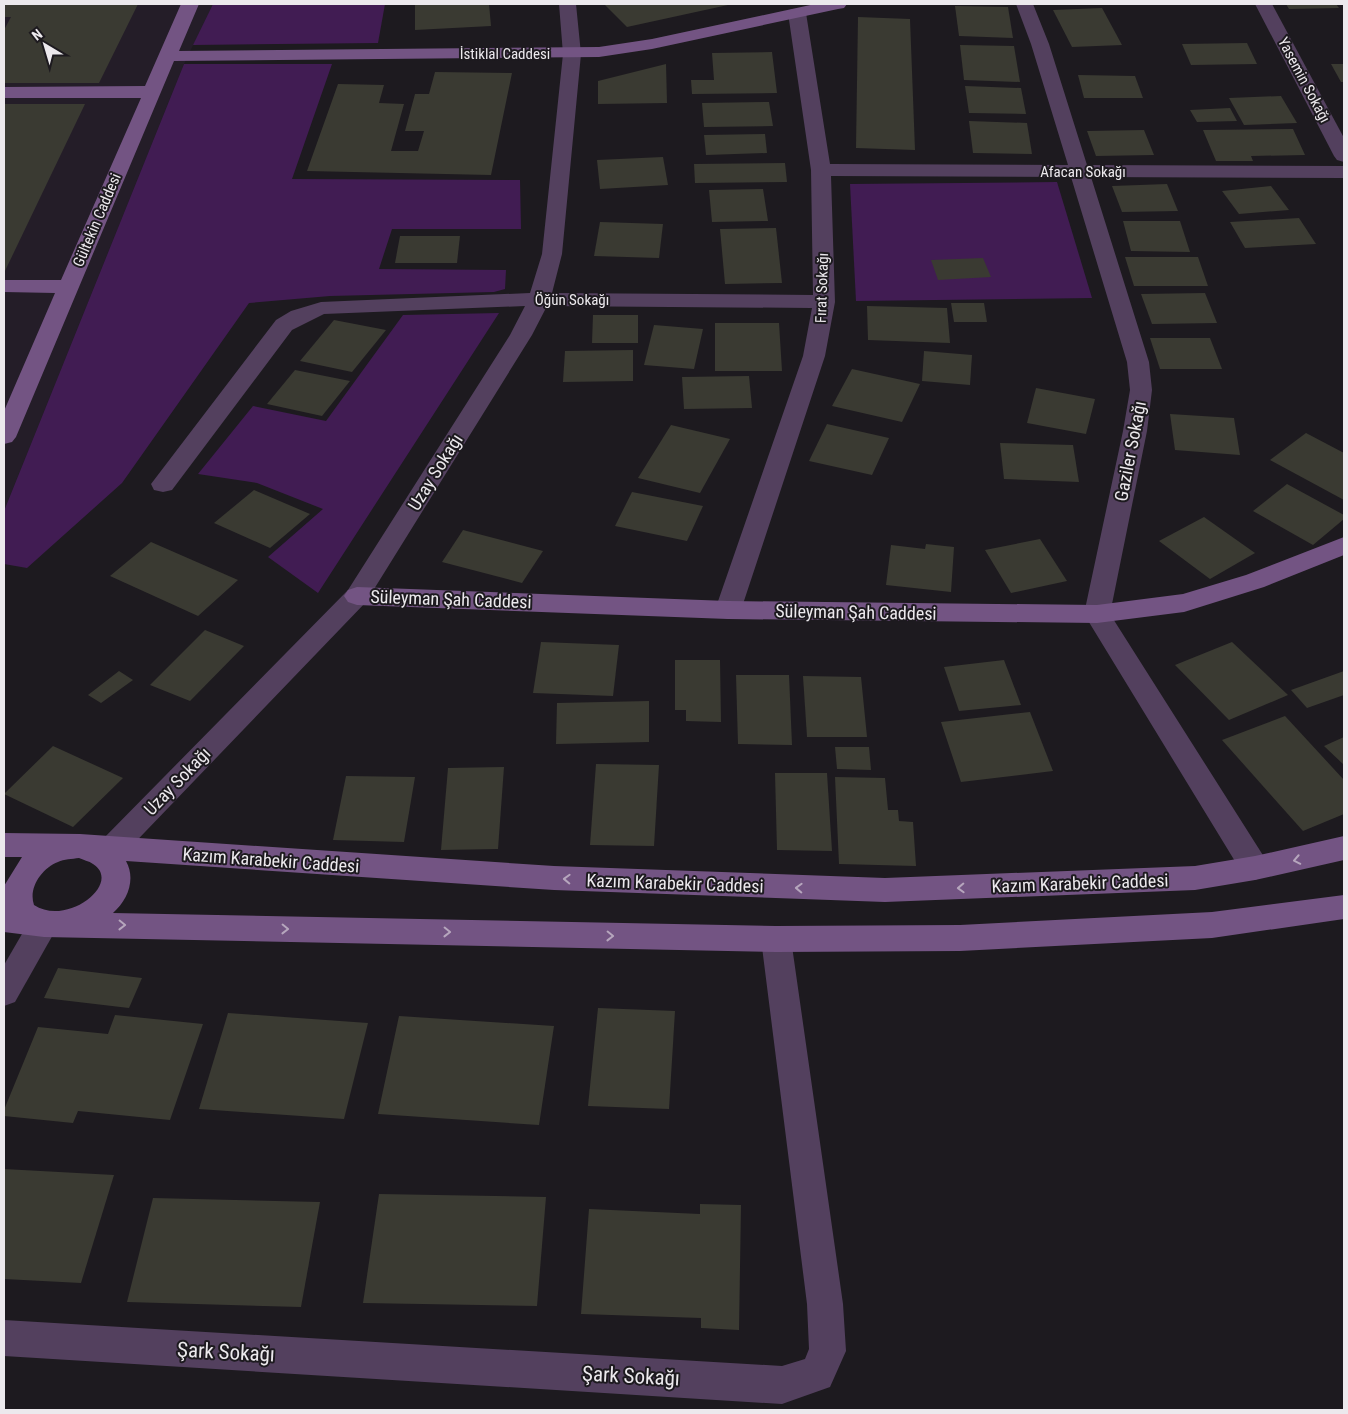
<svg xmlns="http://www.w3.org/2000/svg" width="1348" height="1414" font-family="'Roboto Condensed',sans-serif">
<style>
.built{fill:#241d28}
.green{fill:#411c53}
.building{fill:#3a3a32}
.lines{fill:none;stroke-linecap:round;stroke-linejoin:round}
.street{fill:#53405e;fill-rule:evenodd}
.secondary{fill:#735483;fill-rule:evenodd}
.oneway{stroke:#b6a6bd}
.labels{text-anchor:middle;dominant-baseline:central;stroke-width:4;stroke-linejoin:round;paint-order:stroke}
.far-street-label{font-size:15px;fill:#ece9ed;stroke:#1d1a1f}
.street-label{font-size:18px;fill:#ece9ed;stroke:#1d1a1f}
.near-street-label{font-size:21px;fill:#ece9ed;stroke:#1d1a1f}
</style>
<rect width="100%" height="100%" fill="#1d1a1f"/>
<polygon class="built" points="4,4 213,4 184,64 4,511"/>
<g class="green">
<polygon points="213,4 385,4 378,43 193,45"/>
<polygon points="184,64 332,64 292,179 520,180 521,229 392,229 379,269 506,270 505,289 494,292 330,296 249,303 122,483 27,568 4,564 4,511"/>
<polygon points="1057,182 1092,298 856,301 850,184"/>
<polygon points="499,313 318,593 268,557 323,509 257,483 198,474 253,406 326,421 403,315"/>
</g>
<g class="building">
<polygon points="4,4 138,4 99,83 4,83 4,30 11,17 4,17"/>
<polygon points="415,4 489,4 491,26 415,30"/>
<polygon points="604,4 728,4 728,5 627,27"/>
<polygon points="1286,4 1336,4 1339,8 1289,9"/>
<polygon points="955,6 1008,7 1013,38 959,36"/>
<polygon points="1102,8 1122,45 1072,47 1053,10"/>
<polygon points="858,17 910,19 915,150 856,148"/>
<polygon points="1247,43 1257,64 1191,65 1182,44"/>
<polygon points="960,45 1014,46 1020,82 964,80"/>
<polygon points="772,52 777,93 692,94 691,80 714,80 712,53"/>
<polygon points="666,64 667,103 598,104 598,81"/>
<polygon points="1331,64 1344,64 1344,82 1341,82"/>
<polygon points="435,72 512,73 491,175 307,171 338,84 384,85 379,103 404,104 391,151 418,151 424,131 405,131 415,94 429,94"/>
<polygon points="1078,75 1135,76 1143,98 1084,98"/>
<polygon points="965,86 1021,88 1026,114 969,113"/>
<polygon points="1281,96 1297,123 1244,125 1229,98"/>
<polygon points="769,102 773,126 704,127 702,103"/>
<polygon points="4,104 85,104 4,273"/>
<polygon points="1230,108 1237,121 1197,122 1190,110"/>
<polygon points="969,121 1027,123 1032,154 973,153"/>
<polygon points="1293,129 1305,155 1251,156 1253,161 1216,161 1203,130"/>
<polygon points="1144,130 1154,155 1096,156 1087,131"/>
<polygon points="765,134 767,153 706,155 704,135"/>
<polygon points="663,157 668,185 600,189 597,160"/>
<polygon points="785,163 787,182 695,183 694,164"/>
<polygon points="1167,184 1178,211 1122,212 1112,186"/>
<polygon points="1271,186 1289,210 1239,214 1222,191"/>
<polygon points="763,189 768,221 712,222 709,190"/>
<polygon points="1299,218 1316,244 1245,248 1230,222"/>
<polygon points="1123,221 1180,221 1190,252 1131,251"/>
<polygon points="600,222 663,224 659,258 594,256"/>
<polygon points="776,228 782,283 725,284 720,229"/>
<polygon points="400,236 460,236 457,263 395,263"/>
<polygon points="1125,257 1198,257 1208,286 1134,286"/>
<polygon points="983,258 991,277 938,280 931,260"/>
<polygon points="1205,293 1217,323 1152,324 1141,294"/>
<polygon points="951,303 984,303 987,322 954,322"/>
<polygon points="867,306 947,308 950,343 868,340"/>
<polygon points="593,315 638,315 638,343 592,343"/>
<polygon points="334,320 386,330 352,372 300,361"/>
<polygon points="715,323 779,323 782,371 715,371"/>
<polygon points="654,325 703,329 694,369 644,365"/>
<polygon points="1150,338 1210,338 1222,369 1160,369"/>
<polygon points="633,350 633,381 563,382 565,351"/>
<polygon points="924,351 972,355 970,385 922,381"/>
<polygon points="852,369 920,384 902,422 832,406"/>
<polygon points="295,370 350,381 322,416 267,404"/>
<polygon points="749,376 752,408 684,409 682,377"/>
<polygon points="1036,388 1095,399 1086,434 1027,423"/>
<polygon points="1170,414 1234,418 1240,455 1175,450"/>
<polygon points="827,424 889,438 872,475 809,461"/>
<polygon points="671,425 730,439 700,493 638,478"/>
<polygon points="1306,433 1344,453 1344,500 1270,460"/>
<polygon points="1000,443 1073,445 1079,482 1004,479"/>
<polygon points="1287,484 1344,515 1344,519 1313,545 1253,511"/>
<polygon points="254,490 310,514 270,548 214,523"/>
<polygon points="632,492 703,506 687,541 615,526"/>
<polygon points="1204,517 1255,553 1210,579 1159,541"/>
<polygon points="463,530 543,551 522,583 442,562"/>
<polygon points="1040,539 1067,581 1011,593 985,550"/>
<polygon points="151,542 238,580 198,616 110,576"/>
<polygon points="926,544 954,547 951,592 886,585 891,545 925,549"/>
<polygon points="205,630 244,646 190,701 150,685"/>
<polygon points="541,642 619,645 613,696 533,693"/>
<polygon points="1232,642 1288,695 1229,720 1175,665"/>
<polygon points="675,660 720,660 721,722 686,721 686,710 675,710"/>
<polygon points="1004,660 1021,705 959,711 944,667"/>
<polygon points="119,671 133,680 101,703 88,695"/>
<polygon points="1344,671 1344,695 1307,708 1291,690"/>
<polygon points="736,675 789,675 792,745 738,744"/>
<polygon points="803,676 861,677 867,737 807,737"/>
<polygon points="649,701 649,742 556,744 557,703"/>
<polygon points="1030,712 1053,771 961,782 941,722"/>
<polygon points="1285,716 1344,780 1344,814 1303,831 1222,740"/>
<polygon points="1344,737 1344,765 1324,746"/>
<polygon points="53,746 123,778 73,827 4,794"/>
<polygon points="835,747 869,747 871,770 837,769"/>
<polygon points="596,764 659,765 654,846 590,845"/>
<polygon points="504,767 498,849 441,850 448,768"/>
<polygon points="775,773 827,773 832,851 777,850"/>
<polygon points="346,776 415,777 404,842 333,840"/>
<polygon points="835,777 885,778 888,810 898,810 899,821 913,822 916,866 839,864"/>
<polygon points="58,968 142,978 129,1008 44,998"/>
<polygon points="598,1008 675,1011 669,1109 588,1106"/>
<polygon points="228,1013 368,1023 344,1119 199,1109"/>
<polygon points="115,1015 203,1024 170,1120 78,1111 73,1123 4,1116 4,1110 38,1027 108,1034"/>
<polygon points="399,1016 554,1026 539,1125 378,1114"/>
<polygon points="4,1169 114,1175 81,1283 4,1279"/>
<polygon points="379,1194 546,1197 537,1306 363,1303"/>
<polygon points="153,1198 320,1202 301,1307 127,1302"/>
<polygon points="700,1204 741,1205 739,1330 701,1328 701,1318 581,1314 589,1209 700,1214"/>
</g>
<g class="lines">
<g class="street">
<polygon points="559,4 576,4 581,54 562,254 552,293 813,295 811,170 788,13 791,9 803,9 806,13 830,164 1068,165 1031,44 1016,4 1033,4 1049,44 1087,165 1344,166 1344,178 1091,177 1149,362 1152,390 1147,431 1110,614 1266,860 1270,868 1266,876 1255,880 1244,876 1084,614 1123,431 1130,390 1127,362 1071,177 831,176 835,302 825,356 741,610 737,616 728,619 719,616 715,610 803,356 812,308 547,306 532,335 366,602 121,857 111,861 101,857 96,849 101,841 348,590 510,335 525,306 324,314 292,330 172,490 163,492 154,490 151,484 276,320 291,311 321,302 530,293 542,254 563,54"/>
<polygon points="1255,4 1272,4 1344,138 1344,162 1337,160 1334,156"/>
<polygon points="44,911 55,915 59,924 15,1002 4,1006 4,965 33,915"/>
<polygon points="776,926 787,930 791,939 843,1304 846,1351 830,1387 782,1404 4,1356 4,1320 782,1366 805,1359 809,1349 807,1304 761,939 765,930"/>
</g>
<g class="secondary">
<polygon points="181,4 199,4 179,51 599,47 652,39 815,4 847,4 844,8 838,9 652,49 599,57 174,61 16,437 12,442 4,444 4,411 55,293 4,292 4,280 61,280 141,98 4,98 4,87 145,86"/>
<polygon points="1344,537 1344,555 1264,587 1184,612 1097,623 728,619 357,605 348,602 344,596 348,590 357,587 728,601 1097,605 1183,594 1246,575"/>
<path d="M4,833L80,834L554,866L885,878L1195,866L1255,856L1344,836V860L1255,880L1195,890L885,902L554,890L126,861C136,879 128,900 113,913L776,926L960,925L1212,912L1344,895V919L1212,938L960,951L776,952L44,937L4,932V886L22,857H4ZM79,858C83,860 89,861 93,864C123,883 67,927 34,905C28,888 42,868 58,862C64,859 72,859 79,858Z"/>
</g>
</g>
<defs><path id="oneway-chevron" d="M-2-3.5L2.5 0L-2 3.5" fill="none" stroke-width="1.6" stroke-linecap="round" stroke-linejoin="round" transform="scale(1.25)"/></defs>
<g class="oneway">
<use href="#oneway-chevron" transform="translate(1297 860) rotate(169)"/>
<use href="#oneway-chevron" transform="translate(567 879) rotate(-178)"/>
<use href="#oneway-chevron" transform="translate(799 888) rotate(-178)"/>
<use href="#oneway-chevron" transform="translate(961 888) rotate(178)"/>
<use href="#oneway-chevron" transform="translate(122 925) rotate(1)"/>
<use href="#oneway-chevron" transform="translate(285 929) rotate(1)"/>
<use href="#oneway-chevron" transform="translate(447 932) rotate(1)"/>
<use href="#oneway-chevron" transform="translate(610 936) rotate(1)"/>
</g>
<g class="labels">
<g class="far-street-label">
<text x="505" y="54">İstiklal Caddesi</text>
<text transform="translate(1304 80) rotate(62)">Yasemin Sokağı</text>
<text x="1083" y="172">Afacan Sokağı</text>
<text transform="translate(97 220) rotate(-67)">Gültekin Caddesi</text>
<text transform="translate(822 288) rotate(-88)">Fırat Sokağı</text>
<text x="572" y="300">Öğün Sokağı</text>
</g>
<g class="street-label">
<text transform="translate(1130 451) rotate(-79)">Gaziler Sokağı</text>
<text transform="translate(435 472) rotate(-58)">Uzay Sokağı</text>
<text transform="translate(451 599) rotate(2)">Süleyman Şah Caddesi</text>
<text transform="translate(856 612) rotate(1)">Süleyman Şah Caddesi</text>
<text transform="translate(177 781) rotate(-46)">Uzay Sokağı</text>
<text transform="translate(271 860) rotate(4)">Kazım Karabekir Caddesi</text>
<text transform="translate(675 883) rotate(2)">Kazım Karabekir Caddesi</text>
<text transform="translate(1080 883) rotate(-2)">Kazım Karabekir Caddesi</text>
</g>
<g class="near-street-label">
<text transform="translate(226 1352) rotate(3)">Şark Sokağı</text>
<text transform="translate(631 1376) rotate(3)">Şark Sokağı</text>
</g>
</g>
<rect width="1348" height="1414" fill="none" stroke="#ece9ed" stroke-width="10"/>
<g transform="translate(45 45) rotate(322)" stroke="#1d1a1f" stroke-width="4" paint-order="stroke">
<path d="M0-4L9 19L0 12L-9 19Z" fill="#ece9ed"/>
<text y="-8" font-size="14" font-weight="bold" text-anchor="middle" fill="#ece9ed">N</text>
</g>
</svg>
